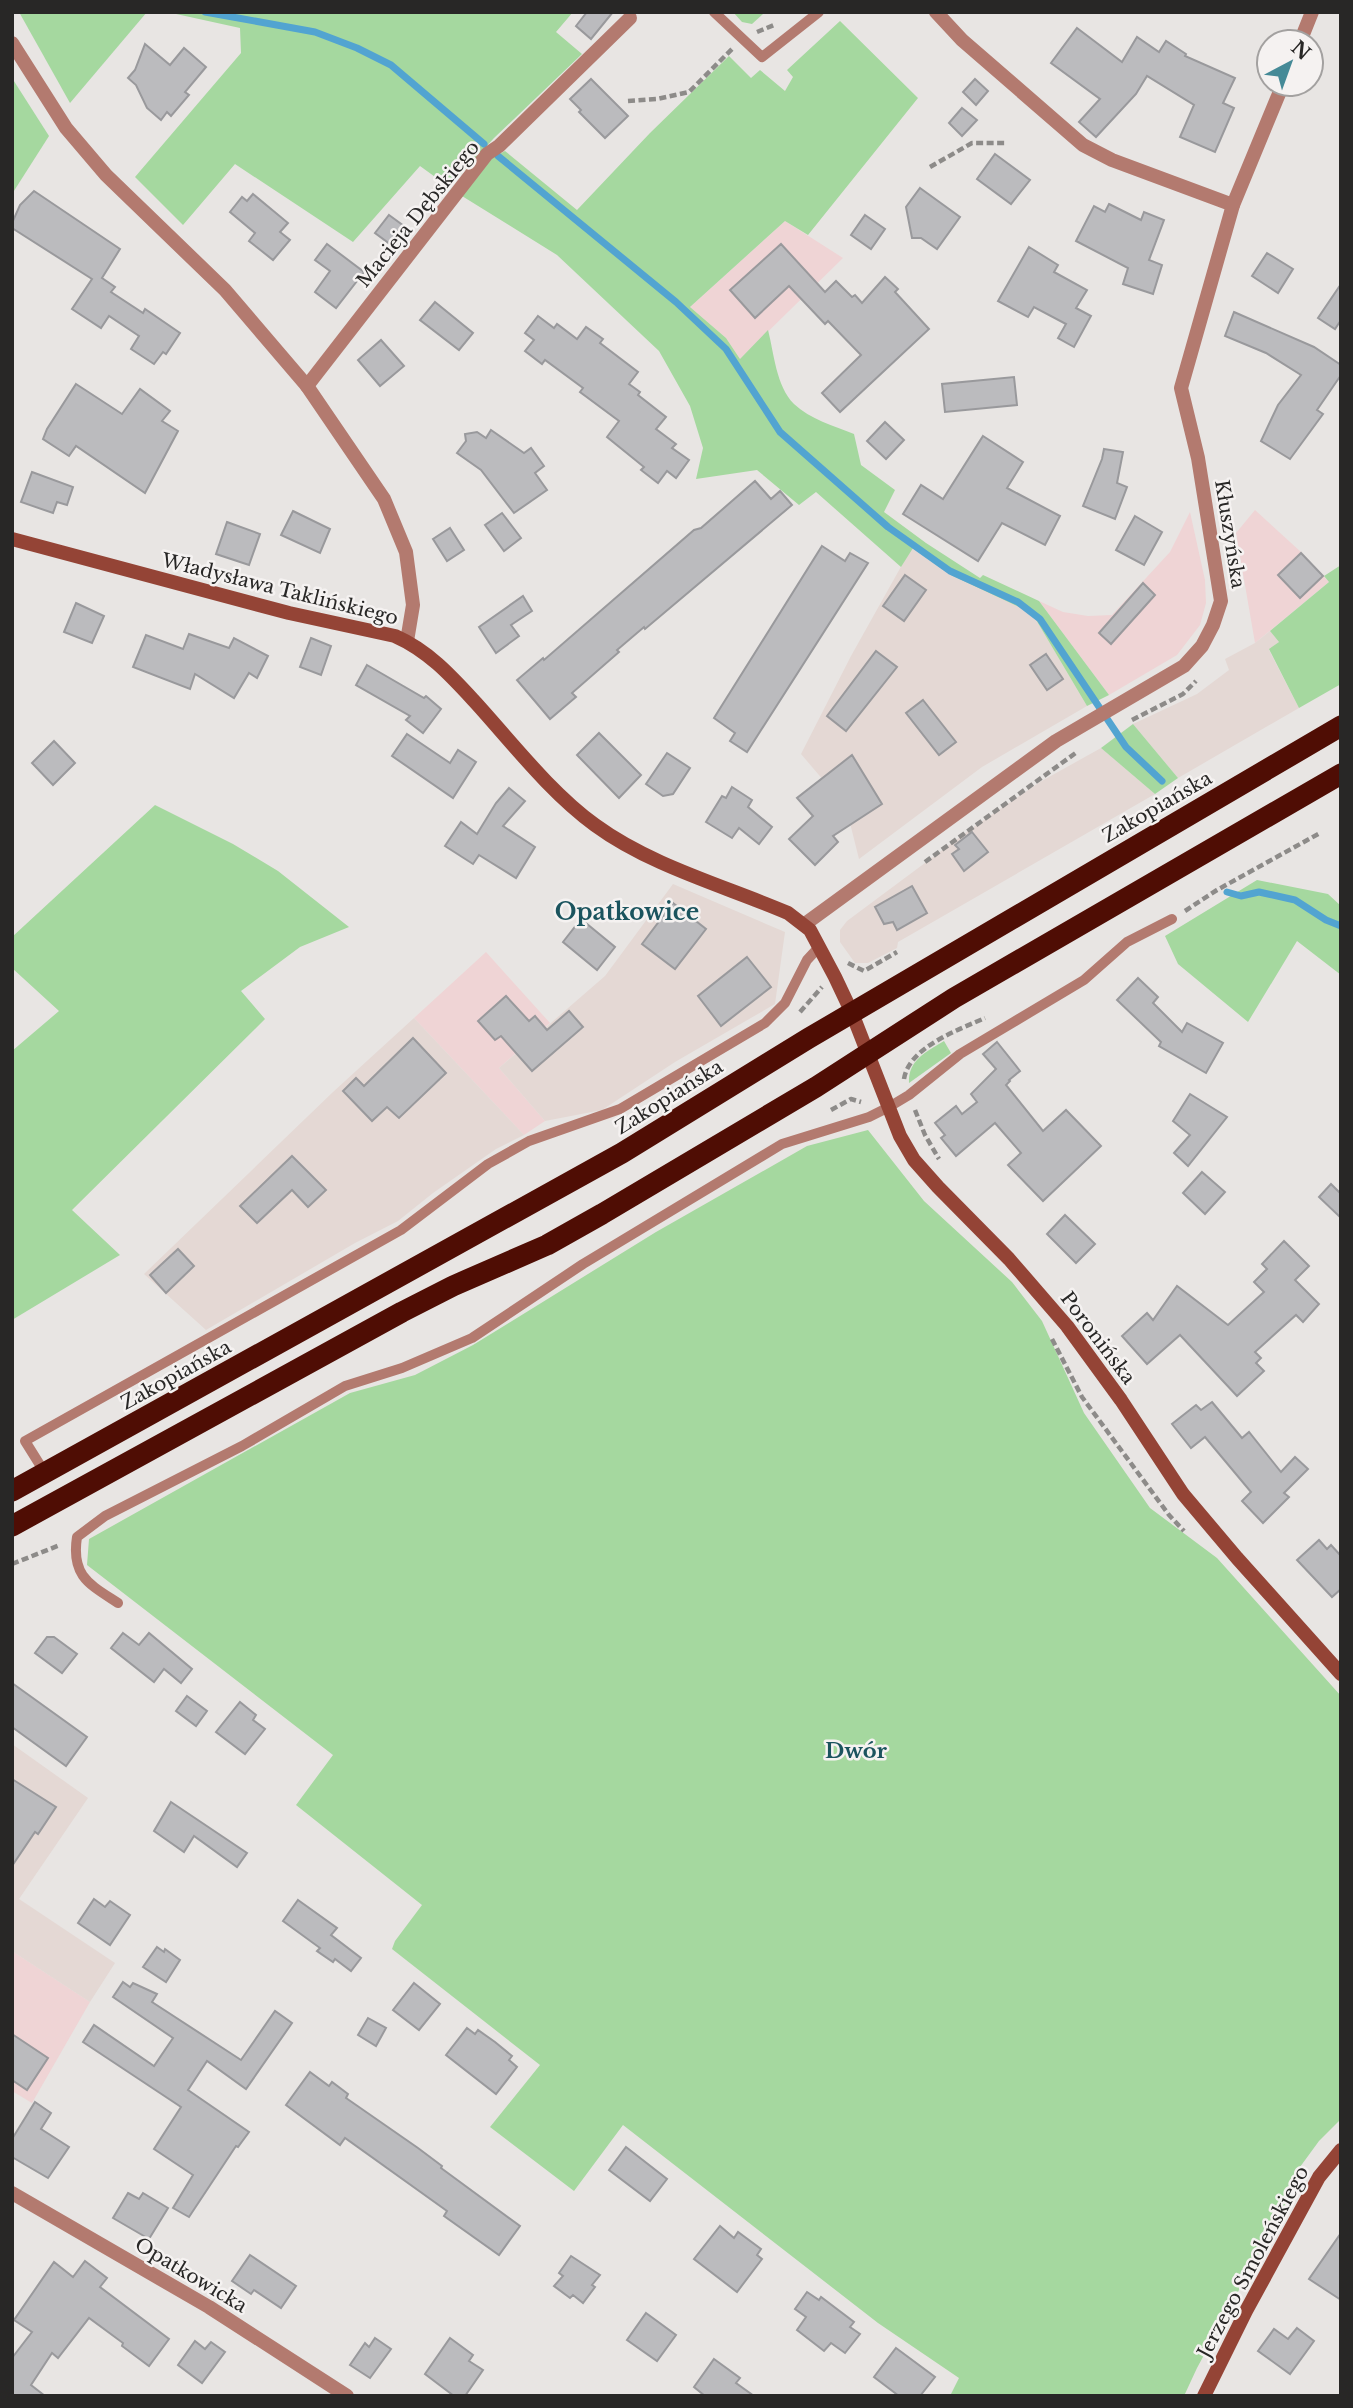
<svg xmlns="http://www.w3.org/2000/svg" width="1353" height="2408" font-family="'Libre Baskerville',serif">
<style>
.commercial{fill:#efd4d5}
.built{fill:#e4d8d4}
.green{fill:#a5d89f}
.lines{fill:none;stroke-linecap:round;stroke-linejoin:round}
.stream{stroke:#52a4d1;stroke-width:7}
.building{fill:#bbbbbe;stroke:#99999c;stroke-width:2}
.path{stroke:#8d8b89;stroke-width:4.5;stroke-dasharray:7 3.5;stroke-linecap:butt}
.lane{stroke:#b37a6f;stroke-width:10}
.street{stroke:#b37a6f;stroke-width:14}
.secondary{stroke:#944436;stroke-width:14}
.highway{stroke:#4f0d04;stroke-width:21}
.labels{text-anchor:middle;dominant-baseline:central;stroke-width:5;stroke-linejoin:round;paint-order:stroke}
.street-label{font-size:19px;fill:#282726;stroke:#f5f2f1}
.neighbourhood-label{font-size:21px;font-weight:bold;fill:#1b545e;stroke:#f5f2f1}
.quarter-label{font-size:23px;font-weight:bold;fill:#1b545e;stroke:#f5f2f1}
</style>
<rect width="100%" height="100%" fill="#e8e5e3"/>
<g class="commercial">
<polygon points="785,221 843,258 740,359 726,338 690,307"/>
<polygon points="1255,510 1301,552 1329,582 1255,643 1236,533"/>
<polygon points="1190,512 1205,580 1206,603 1200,625 1177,655 1109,695 1039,601 1063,612 1088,616 1112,615 1170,552"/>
<polygon points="486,952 550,1023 499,1068 545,1121 524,1135 414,1018"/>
<polygon points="12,1951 90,2002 32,2103 12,2091"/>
</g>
<g class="built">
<polygon points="912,547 951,575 985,588 1032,613 1087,706 982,767 859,859 849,819 836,795 801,754 851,656"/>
<polygon points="1270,631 1279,642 1269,650 1299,708 1178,778 1133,724 1197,694 1229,670 1225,659 1255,643"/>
<polygon points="1101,748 1155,794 898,942 897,948 868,963 855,963 840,942 840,930 847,921 972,828 1040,782"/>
<polygon points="673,884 785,932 775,1004 675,1062 602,1110 545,1121 499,1068 605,976"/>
<polygon points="414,1018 524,1135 496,1149 433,1193 398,1221 355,1243 206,1330 144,1274 333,1092"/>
<polygon points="12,1744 88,1798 19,1899 115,1963 90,2002 12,1951"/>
</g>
<g class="green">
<polygon points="19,12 147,12 70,103"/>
<polygon points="167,12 573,12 556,32 582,54 494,138 449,187 420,166 353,242 235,164 183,225 135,177 241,53 240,28"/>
<polygon points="733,12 761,12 763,14 752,24 742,22"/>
<path d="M840,21L918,98L808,235L785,221L690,307L726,338L740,359L768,330C774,353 776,386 794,404C810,419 834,426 854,434L861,465L895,490L884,512L926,543L980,578L983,575L1039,601L1109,695L1087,706L1032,613L951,575L913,548L901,567L816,492L799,505L757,470L696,479L703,448L690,406L659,351L557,255L462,196L492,158L505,151L577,210L650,133L729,56L751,78L760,70L785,91L793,77L787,70Z"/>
<polygon points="12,78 49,136 12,194"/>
<polygon points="1341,565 1341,684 1299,708 1269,649 1279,642 1270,631 1329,582 1324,576"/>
<polygon points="1133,724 1178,778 1155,794 1101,748"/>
<polygon points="155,805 233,844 278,871 349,927 300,947 241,991 265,1019 72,1210 120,1255 12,1320 12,1051 59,1011 12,968 12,937"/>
<polygon points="1257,880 1328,894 1341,906 1341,975 1297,941 1248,1022 1178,964 1165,936"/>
<path d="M944,1041L951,1053L909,1083C908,1060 926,1052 944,1041Z"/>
<polygon points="868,1130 924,1201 1012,1282 1042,1321 1084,1413 1150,1508 1217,1558 1341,1696 1341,2119 1319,2141 1300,2167 1288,2199 1197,2368 1184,2396 950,2396 959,2378 878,2323 623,2125 574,2191 490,2127 540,2065 392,1949 395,1941 422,1905 296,1805 333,1755 87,1565 89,1539 350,1393 415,1375 473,1345 656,1232 807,1146"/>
</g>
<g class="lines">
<g class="stream">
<polyline points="205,12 315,32 357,48 391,65 484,144"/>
<polyline points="498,156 676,302 726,349 780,432 888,527 950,571 1018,602 1040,619 1126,747 1162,781"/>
<polyline points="1227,892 1241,896 1259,892 1295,900 1326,920 1341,926"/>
</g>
</g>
<g class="building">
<polygon points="587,12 613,12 591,39 576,26"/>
<polygon points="1077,28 1122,62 1137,37 1159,52 1166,41 1186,54 1185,56 1235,78 1223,103 1234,108 1215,152 1180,137 1194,105 1147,76 1136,94 1096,137 1079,122 1100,99 1051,63"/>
<polygon points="145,44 170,65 184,48 206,67 185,92 189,95 171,116 167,112 161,120 147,108 136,85 128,78 135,70"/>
<polygon points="591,79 628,116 605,138 579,112 581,110 570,99"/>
<polygon points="975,79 988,91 976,105 963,92"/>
<polygon points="962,108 977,120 962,136 949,123"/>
<polygon points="995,154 1030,180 1011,204 977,179"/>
<polygon points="920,188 960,217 937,249 921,238 912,238 906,207"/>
<polygon points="34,191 120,249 102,278 115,287 111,292 143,313 145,309 180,333 166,354 163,352 154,364 131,349 139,336 109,316 101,328 72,309 92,279 12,228 12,223 20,205"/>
<polygon points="253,194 288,223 280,232 290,240 273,260 249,241 255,233 230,212 242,197 247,201"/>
<polygon points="1109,204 1141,220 1144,212 1164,220 1149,260 1162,265 1153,294 1123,284 1128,268 1076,241 1094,206 1105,212"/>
<polygon points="389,215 408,229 394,247 375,233"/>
<polygon points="865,215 885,229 871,249 851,235"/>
<polygon points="327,244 364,272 336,308 315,292 330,271 315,260"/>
<polygon points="781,244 825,292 836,281 852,297 855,295 862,303 885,277 898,289 895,292 929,329 840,412 822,393 861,355 828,321 825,324 789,286 755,318 730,290"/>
<polygon points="1029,247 1058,265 1054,272 1087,290 1076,308 1091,316 1074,347 1058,338 1066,324 1034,307 1028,317 998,301"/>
<polygon points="1267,253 1293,269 1278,293 1252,276"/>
<polygon points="1341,284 1341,320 1335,329 1318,318"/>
<polygon points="435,302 473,333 459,350 420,320"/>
<polygon points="1234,312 1314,347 1341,365 1341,375 1317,410 1323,414 1290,459 1261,441 1278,405 1301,375 1266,353 1225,336"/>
<polygon points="538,316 554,328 557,324 577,339 586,327 603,339 600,343 638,372 629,384 640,392 638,395 666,417 656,429 676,444 672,448 689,460 676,478 667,471 658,483 641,470 644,467 607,437 619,421 580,392 583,388 545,360 542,364 525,351 534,340 525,333"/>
<polygon points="381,340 404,366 380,386 358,360"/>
<polygon points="1014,377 1017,405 945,412 942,384"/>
<polygon points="76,384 122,414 140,389 170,411 162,421 178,431 145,493 76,446 69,456 43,439 47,429"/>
<polygon points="885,422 904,440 886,459 867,441"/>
<polygon points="491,430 524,453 531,448 544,466 535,473 547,490 514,513 481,470 457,453 466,441 465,434 477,432 486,438"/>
<polygon points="983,436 1023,462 1007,488 1060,516 1045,545 1002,523 978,561 903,514 921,485 943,499"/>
<polygon points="1104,449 1123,452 1117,483 1127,487 1115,519 1083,506 1102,459"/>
<polygon points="32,472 73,487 67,505 57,502 53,513 21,502"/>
<polygon points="755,481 771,499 780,491 792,505 645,629 644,627 617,650 619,652 572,693 576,697 550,719 517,680 543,658 544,660 694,530 701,528"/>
<polygon points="293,511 330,529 320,553 281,535"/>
<polygon points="502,513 521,538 504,551 485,525"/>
<polygon points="1135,516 1162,532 1144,565 1116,550"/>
<polygon points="227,522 260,534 249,565 216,554"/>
<polygon points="450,528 464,550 447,561 433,539"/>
<polygon points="822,546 845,561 850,553 868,563 747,752 730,741 735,733 714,718"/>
<polygon points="1301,553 1323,576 1300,598 1278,575"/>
<polygon points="905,575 926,590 904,621 883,606"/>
<polygon points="1143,583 1155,595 1111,644 1099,633"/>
<polygon points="523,596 532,611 511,625 519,636 496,653 479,627"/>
<polygon points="76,603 104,616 92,643 64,632"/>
<polygon points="189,634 229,648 234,638 268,656 257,678 249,673 234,698 195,674 190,689 133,667 146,635 183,649"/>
<polygon points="311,638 331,646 321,675 300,667"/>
<polygon points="876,651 897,667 846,731 827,716"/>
<polygon points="1046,654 1063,679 1047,690 1030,665"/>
<polygon points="367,665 424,698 426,696 441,709 423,733 406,720 410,716 356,685"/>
<polygon points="923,700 956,742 939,755 906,713"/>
<polygon points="599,733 641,775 619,798 577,755"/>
<polygon points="407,734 450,763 458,750 476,762 453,798 392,756"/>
<polygon points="54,741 75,763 53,785 32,763"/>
<polygon points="667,753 690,768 673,794 663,796 646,784"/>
<polygon points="852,755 882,804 833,836 838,842 815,865 789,839 813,816 797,798"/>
<polygon points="732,787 752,800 748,807 772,827 759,844 739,828 732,838 706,822 722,796 726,798"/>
<polygon points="509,788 525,801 503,826 535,847 516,878 479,855 473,864 445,846 461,822 477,834 496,803"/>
<polygon points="972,832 988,852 964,871 952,854 959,849 955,845"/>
<polygon points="912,886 927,913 897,930 893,922 884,924 875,907"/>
<polygon points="673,903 706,929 675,969 642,944"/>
<polygon points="581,919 615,947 597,970 563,942"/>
<polygon points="747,957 771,987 721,1026 698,996"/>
<polygon points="1138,978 1158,997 1153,1003 1182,1032 1187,1023 1223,1043 1206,1073 1159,1046 1161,1042 1117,1000"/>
<polygon points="506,996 529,1021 535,1016 547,1030 569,1011 583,1027 532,1071 501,1036 495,1040 478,1021"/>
<polygon points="413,1038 446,1073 399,1118 387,1107 372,1121 343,1091 356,1078 364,1086"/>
<polygon points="997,1042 1020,1071 1009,1080 1010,1081 1006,1085 1043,1131 1066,1110 1101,1146 1043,1201 1008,1165 1021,1153 995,1123 956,1156 941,1138 945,1135 935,1123 956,1106 962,1114 977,1102 971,1094 996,1069 983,1054"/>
<polygon points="1190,1094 1227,1117 1188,1166 1174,1153 1190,1135 1173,1121"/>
<polygon points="292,1156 326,1190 308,1207 292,1190 257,1223 240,1206"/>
<polygon points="1202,1172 1225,1192 1205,1214 1183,1193"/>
<polygon points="1331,1184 1341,1194 1341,1218 1319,1197"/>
<polygon points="1065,1215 1095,1244 1076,1263 1047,1234"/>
<polygon points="1284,1241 1309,1266 1295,1280 1319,1304 1303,1322 1296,1315 1255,1352 1261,1358 1256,1363 1264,1371 1237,1396 1180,1335 1147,1364 1122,1336 1147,1313 1153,1320 1177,1286 1228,1325 1264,1292 1254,1282 1267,1269 1262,1264"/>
<polygon points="178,1249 194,1266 166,1293 150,1275"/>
<polygon points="1212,1402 1242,1438 1249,1432 1281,1472 1295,1457 1308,1469 1284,1493 1289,1497 1263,1523 1242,1501 1251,1492 1205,1437 1191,1448 1172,1424 1196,1405 1201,1410"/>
<polygon points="1319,1540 1327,1549 1331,1545 1341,1556 1341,1589 1332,1597 1297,1560"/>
<polygon points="123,1633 139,1645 149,1633 192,1669 181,1683 164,1669 154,1682 111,1648"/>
<polygon points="47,1637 54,1637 77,1654 62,1673 35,1653"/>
<polygon points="12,1683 87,1737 66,1766 12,1727"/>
<polygon points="187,1696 207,1711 196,1726 176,1711"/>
<polygon points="240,1702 256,1715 253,1720 265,1729 245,1754 216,1732"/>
<polygon points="12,1779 56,1807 38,1834 35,1832 12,1866"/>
<polygon points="171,1802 247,1853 237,1867 194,1836 184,1852 154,1831"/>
<polygon points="94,1899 105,1907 110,1901 130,1915 110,1945 78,1923"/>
<polygon points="298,1900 337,1928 331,1935 361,1958 351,1971 335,1959 333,1962 317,1951 320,1948 283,1921"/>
<polygon points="157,1947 164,1952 165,1949 180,1960 166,1982 143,1967"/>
<polygon points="123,1982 130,1987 133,1983 157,1994 152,2002 241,2060 275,2011 292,2023 246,2089 207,2061 188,2090 249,2132 238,2147 236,2146 189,2217 173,2208 193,2175 154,2149 181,2107 83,2042 94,2025 154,2066 173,2038 113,1997"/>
<polygon points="414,1983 440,2004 419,2030 393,2010"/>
<polygon points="368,2018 386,2028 376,2046 358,2035"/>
<polygon points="467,2028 475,2034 478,2030 495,2042 512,2056 509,2060 517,2067 496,2094 446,2055"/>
<polygon points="12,2034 48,2058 27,2090 12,2080"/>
<polygon points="310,2072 329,2086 332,2082 348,2094 346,2098 418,2148 442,2166 441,2168 520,2226 499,2255 444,2216 447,2211 345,2138 340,2145 286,2105"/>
<polygon points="35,2102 51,2113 41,2129 69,2147 48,2178 12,2157 12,2139"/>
<polygon points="626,2147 667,2179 650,2201 609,2170"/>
<polygon points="128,2193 139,2199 143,2193 168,2208 149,2239 113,2218"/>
<polygon points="720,2226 734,2238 738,2232 761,2249 757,2255 762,2259 737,2292 694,2259"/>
<polygon points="1341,2233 1341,2300 1309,2279"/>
<polygon points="250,2255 296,2286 281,2308 254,2290 251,2294 232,2281"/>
<polygon points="571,2256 600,2275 592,2285 595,2287 583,2303 573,2295 570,2298 554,2286 563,2276 559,2273"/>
<polygon points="85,2261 107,2278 100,2287 169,2339 149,2366 122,2346 123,2343 89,2318 58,2358 52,2353 31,2385 45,2396 12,2396 12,2358 32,2332 14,2320 54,2262 73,2277"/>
<polygon points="807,2292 819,2300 821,2297 854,2322 850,2327 860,2334 845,2353 831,2343 824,2351 797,2330 806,2317 795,2309"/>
<polygon points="646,2313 676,2335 657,2361 627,2340"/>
<polygon points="1297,2328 1314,2341 1290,2374 1258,2351 1274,2329 1288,2339"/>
<polygon points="375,2338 391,2349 370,2378 350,2365 365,2343 369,2347"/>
<polygon points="450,2338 473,2355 469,2361 483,2370 465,2396 454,2396 425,2374"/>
<polygon points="195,2341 205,2349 211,2342 225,2352 202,2383 178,2365"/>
<polygon points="896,2348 935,2377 920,2396 899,2396 874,2377"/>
<polygon points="714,2359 740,2378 736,2383 754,2396 705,2396 694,2387"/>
</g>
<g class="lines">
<g class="path">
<polyline points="757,32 774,25"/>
<polyline points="628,101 657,99 689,92 732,49"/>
<polyline points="930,167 972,143 1006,143"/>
<polyline points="1132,720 1183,694 1196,681"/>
<polyline points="925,862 1077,752"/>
<polyline points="1185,911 1217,890 1320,833"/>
<polyline points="848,963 864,971 897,952"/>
<polyline points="800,1012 822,987"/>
<path d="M904,1079C909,1047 958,1030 985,1018"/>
<polyline points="831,1110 851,1099 861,1102"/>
<polyline points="915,1110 925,1135 939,1159"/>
<polyline points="1052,1339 1082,1397 1169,1515 1184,1531"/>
<polyline points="12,1564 60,1545"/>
</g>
<g class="lane">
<polyline points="714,12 762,57 819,12"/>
<polyline points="45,1473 25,1441 401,1230 488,1164 529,1141 620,1109 765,1023 785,1003 807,960 819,947"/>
<path d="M118,1603C89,1584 71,1576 77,1537L105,1516L242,1446L345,1386L402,1368L472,1338L583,1264L782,1144L869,1117L889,1107L909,1095L960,1054L1084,980L1127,942L1172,919"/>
</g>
<g class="street">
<polyline points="936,12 962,40 1083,145 1112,160 1233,205"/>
<polyline points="1300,42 1312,12"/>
<polyline points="12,43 66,128 106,175 225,290 307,386 384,499 406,552 413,605 407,641"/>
<polyline points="307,386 487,154 499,146 630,18"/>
<polyline points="805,924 1056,741 1184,666 1202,646 1213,625 1221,601 1198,458 1181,388 1233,205 1283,84"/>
<polyline points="12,2193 209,2307 347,2396"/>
</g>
<g class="secondary">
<path d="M12,539L289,613L395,636C429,651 452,677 476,703C514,745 550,792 595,825C651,866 725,886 788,913L810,930L835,977L852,1013L900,1136L914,1160L938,1187L1009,1259L1067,1326L1121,1400L1183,1494L1237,1558L1341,1674"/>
<polyline points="1204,2396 1246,2311 1319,2177 1341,2150"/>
</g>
<g class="highway">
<polyline points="12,1491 622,1153 809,1038 1341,726"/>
<polyline points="12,1526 402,1312 453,1286 547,1245 602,1214 816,1087 954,998 1341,774"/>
</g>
</g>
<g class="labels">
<g class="street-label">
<text transform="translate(418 214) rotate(-51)">Macieja Dębskiego</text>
<text transform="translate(1230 534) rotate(81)">Kłuszyńska</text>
<text transform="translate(280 589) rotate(14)">Władysława Taklińskiego</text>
<text transform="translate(1157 807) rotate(-30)">Zakopiańska</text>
<text transform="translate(669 1097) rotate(-32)">Zakopiańska</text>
<text transform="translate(1098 1338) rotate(53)">Poronińska</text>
<text transform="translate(176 1375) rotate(-29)">Zakopiańska</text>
<text transform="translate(1253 2262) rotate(-62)">Jerzego Smoleńskiego</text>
<text transform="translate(191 2275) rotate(31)">Opatkowicka</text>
</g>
<g class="neighbourhood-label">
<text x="856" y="1751">Dwór</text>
</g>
<g class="quarter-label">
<text x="627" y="912">Opatkowice</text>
</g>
</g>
<rect width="1353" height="2408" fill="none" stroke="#282726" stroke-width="28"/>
<g transform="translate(1290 63) rotate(41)"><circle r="33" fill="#f5f2f1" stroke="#a3a1a0" stroke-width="2"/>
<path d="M0-5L12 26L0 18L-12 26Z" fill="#458a97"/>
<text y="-10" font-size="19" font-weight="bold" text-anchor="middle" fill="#282726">N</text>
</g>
</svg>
